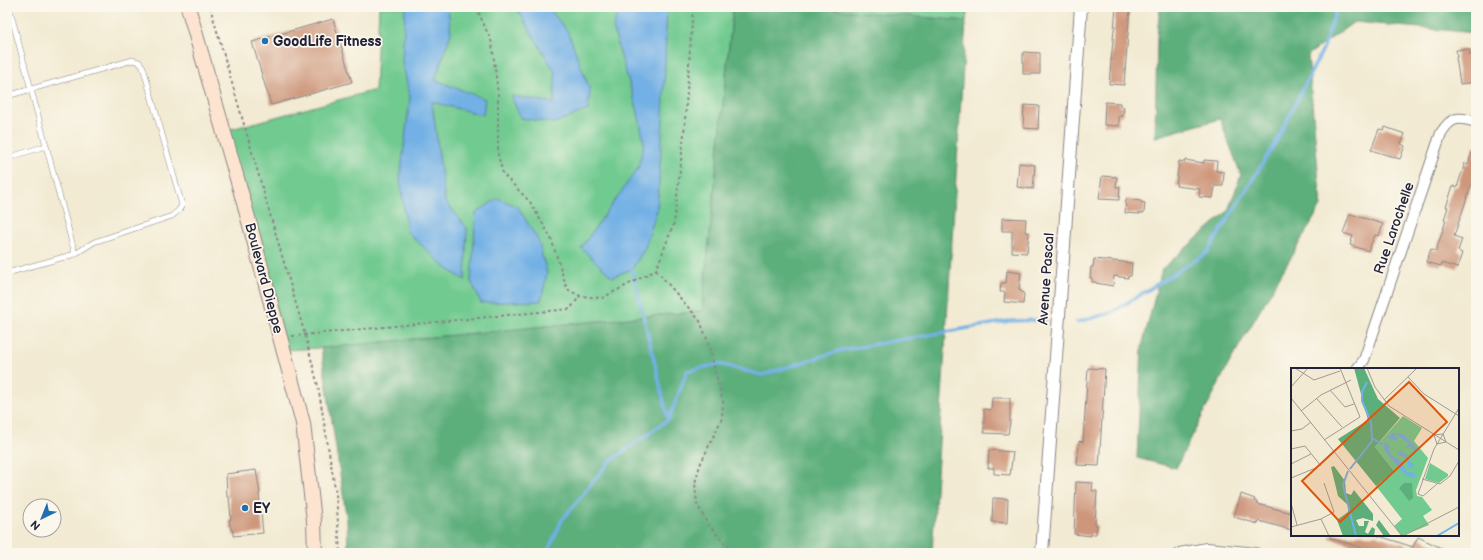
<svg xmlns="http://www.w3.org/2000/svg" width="1483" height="560" font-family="'Balsamiq Sans',sans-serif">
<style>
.green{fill:#71ca90;stroke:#4a7666}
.forest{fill:#5cae7a;stroke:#3f685a}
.water{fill:#72b0e5;stroke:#4a6990}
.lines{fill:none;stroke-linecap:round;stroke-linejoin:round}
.stream{stroke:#72b0e5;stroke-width:3.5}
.building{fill:#ce977b}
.service-casing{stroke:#8a8686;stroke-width:6}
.minor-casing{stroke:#8a8686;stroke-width:12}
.tertiary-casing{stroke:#8a8686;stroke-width:14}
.secondary-casing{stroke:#8a8686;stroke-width:16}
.path{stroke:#8a8686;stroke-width:2;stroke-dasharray:3 3;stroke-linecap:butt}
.service{stroke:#fff;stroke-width:5}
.minor{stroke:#fff;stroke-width:10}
.tertiary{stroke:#fff;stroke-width:12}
.secondary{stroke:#fde4d0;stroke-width:14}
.poi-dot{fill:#1f6fb2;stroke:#fbf7ec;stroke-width:1.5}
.labels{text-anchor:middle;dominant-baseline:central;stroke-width:3.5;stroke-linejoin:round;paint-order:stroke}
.poi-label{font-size:14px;font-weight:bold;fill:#22223b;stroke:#fbf7ec;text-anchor:start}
.street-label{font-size:14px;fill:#22223b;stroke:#fbf7ec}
.inset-river{fill:none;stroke:#72b0e5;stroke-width:2}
.inset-road{fill:none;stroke:#9f9a96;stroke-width:1}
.view{fill:#de560e;fill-opacity:0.15;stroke:#de560e;stroke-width:2}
.inset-edge{fill:none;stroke:#22223b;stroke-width:2}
</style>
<rect width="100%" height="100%" fill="#fbf7ec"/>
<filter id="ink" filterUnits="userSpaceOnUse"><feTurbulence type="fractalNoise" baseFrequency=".025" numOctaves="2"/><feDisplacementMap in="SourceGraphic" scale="8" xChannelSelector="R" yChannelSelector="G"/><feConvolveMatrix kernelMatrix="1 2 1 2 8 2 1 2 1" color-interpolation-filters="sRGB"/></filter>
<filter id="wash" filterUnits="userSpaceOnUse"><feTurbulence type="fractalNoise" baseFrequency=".012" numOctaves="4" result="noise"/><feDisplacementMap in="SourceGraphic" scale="16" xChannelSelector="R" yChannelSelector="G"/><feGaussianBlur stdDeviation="0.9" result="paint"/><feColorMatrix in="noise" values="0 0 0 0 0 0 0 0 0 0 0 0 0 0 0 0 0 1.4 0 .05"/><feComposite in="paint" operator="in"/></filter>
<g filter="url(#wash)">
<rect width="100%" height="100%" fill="#f2ead2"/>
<g class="green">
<polygon points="379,7 733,7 702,311 321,348 284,350 224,131 375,90"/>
<polygon points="805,7 968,7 966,21"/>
</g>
<g class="forest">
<polygon points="733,7 805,7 966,21 932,553 348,553 347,521 321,348 702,311"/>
<polygon points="1160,7 1476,7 1476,33 1354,22 1308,55 1321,206 1228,365 1176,468 1137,458 1142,346 1162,269 1228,211 1241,175 1220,119 1155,137 1157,36"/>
</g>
<g class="water">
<polygon points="407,7 448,7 451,33 435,80 485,99 483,115 432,102 445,201 467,228 465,280 446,268 407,232 400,179 410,98 402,61 405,10"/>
<polygon points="516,7 548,7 568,32 590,90 588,110 554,123 521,118 511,96 554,103 555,72"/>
<polygon points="620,7 667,7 663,121 657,210 645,248 632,269 612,277 581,248 638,168 644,144 638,112 619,50 613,27"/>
<polygon points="498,198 518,207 538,240 547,273 541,301 481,303 471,281 476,213"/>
</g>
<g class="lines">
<g class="stream">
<polyline points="632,269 668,418"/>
<polyline points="1077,322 1111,313 1207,253 1277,140 1324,47 1337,7"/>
<polyline points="547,553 562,520 609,462 669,419 687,371 719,364 762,375 842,350 1009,321 1045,320"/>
</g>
</g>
<g id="blocks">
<g class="building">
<polygon points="1116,7 1130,7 1124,85 1109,84"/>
<polygon points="333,19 352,82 271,105 252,42"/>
<polygon points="1469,49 1470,55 1476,55 1476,82 1460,84 1456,57 1457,57 1456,50"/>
<polygon points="1023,52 1040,53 1040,74 1023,74"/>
<polygon points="1105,102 1120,103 1120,106 1124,107 1123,116 1119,116 1119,126 1104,125"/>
<polygon points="1024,105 1039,106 1038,129 1023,128"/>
<polygon points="1385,127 1405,134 1401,144 1405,146 1400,159 1371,150 1379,129 1384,130"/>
<polygon points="1474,146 1476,146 1476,180 1473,180 1454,236 1462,239 1458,251 1462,253 1457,268 1442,263 1441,266 1426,262 1431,249 1436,251 1446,220 1444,220 1448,207 1446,207 1453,186 1457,187 1465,163 1468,164"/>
<polygon points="1185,160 1204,163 1204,160 1217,161 1216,171 1224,172 1223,186 1215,186 1213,198 1199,197 1200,189 1176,186 1179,161 1185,162"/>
<polygon points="1019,163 1035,165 1033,189 1017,187"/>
<polygon points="1102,176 1117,177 1116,187 1120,187 1119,200 1099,199"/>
<polygon points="1126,199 1141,201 1141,202 1145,203 1144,213 1140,213 1140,214 1125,213"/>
<polygon points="1350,214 1383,224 1379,236 1375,235 1368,251 1350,245 1353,236 1343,233"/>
<polygon points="1002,218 1026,219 1025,232 1029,232 1027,253 1012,252 1012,231 1002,231"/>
<polygon points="1094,259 1132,263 1131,276 1128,276 1128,278 1114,276 1113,286 1096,283 1096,282 1092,282 1092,278 1090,278 1091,267 1093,267"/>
<polygon points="1007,271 1021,273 1019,289 1024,294 1023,304 1004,302 1005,292 1000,292 1001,283 1006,283"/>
<polygon points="1088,368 1105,369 1099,466 1077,465 1079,441 1083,442"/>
<polygon points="992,398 1010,398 1010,423 1008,434 984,433 984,409 991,410"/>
<polygon points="989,450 1013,452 1010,475 994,474 994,468 988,468"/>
<polygon points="256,470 260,493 259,493 263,533 233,536 233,530 231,530 229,520 231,519 229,497 227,497 226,474"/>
<polygon points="1076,482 1093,483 1092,491 1097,491 1095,524 1097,525 1096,534 1091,534 1091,536 1074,534"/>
<polygon points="1241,494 1255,499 1254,501 1257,502 1257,504 1292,513 1292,530 1259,521 1258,524 1234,517"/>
<polygon points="993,498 1008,499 1007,523 992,522"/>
<polygon points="1331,535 1376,535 1413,547 1418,537 1452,553 1379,553 1330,538"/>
</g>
</g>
</g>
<g filter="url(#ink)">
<use href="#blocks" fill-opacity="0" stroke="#8a8686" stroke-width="1"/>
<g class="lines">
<g class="service-casing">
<g id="service">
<polyline points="9,7 75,254"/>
<polyline points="7,96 133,60 139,62 143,67 182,205 179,210 172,216 94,242 75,254 7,273"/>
<polyline points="7,158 46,146"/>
</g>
</g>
<g class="minor-casing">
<g id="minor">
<path d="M1357,369L1364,360L1441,133C1451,117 1458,116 1476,122"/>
<polyline points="1180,553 1207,548 1256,553"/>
</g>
</g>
<g class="tertiary-casing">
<polyline id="tertiary" points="1042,553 1081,7"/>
</g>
<g class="secondary-casing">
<polyline id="secondary" points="188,7 244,203 303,423 314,521 315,553"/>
</g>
<g class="path">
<polyline points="210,7 305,335 318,386 336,494 340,553"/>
<polyline points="476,7 492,43 498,94 498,155 503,174 530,202 551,238 567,289 580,296 602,298 656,270 674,223 684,134 693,7"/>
<polyline points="656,270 700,321 707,339 723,402 722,418 700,465 695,483 697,504 707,523 733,553"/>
<polyline points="292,336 570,309 580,296"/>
</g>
<use href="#service" class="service"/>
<use href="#minor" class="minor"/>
<use href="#tertiary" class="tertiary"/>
<use href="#secondary" class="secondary"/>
</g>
</g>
<g class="poi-dot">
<circle cx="265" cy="41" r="4"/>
<circle cx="245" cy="508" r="4"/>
</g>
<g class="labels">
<g class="poi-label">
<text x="273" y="41">GoodLife Fitness</text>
<text x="253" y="508">EY</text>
</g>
<g class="street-label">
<text transform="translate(1394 228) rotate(-71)">Rue Larochelle</text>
<text transform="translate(264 278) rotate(75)">Boulevard Dieppe</text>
<text transform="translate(1046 279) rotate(-86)">Avenue Pascal</text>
</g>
</g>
<g transform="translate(1291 368)">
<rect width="168" height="168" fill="#f2ead2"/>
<path d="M112,48L131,60L123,73L137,90L125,122L126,128L131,129L141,142L132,148L138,157L111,168L103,158L111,151L85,118L103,103L84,79ZM139,95L157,106V108L148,115L134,111Z" fill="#71ca90"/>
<path d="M63,0H73L87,31L109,50L84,79L103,103L85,118L47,71L77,52ZM43,98L54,113L55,125L60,127L63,122L82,146V153L72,150L65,152L68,158H73V153H78L74,164L77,166L81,159L84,161L83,168H52L46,152L57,144L58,138L47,128L40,99ZM113,115H121L122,130L118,133L108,120ZM88,152L100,168H93L85,157Z" fill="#5cae7a"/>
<path d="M101,65H111L126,81V85L119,78L114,80L118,76L104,65L107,73L98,71L97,69ZM93,75H97L100,87L110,93L116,104L124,105V110L114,107L94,83ZM110,81H113L109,84L119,88V94L123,96L121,100L117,99L116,90L106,86Z" fill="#72b0e5"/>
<path class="inset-river" d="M81,70L92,77M59,101L81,73L80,54L71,33V24L76,14M57,103L52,117L65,168M146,168L168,155"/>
<path class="inset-road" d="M4,0L23,12L49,3M76,0L84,19L98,38L168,82M117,9L133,26L168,48M0,19L17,0M39,22L54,39L63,36M0,30L111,168M26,31L51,59M93,32L126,0M10,43L30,27L60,12M0,63L11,61L20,54M152,66L155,74L146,76L143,67ZM33,72L69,49L49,0M0,81L14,78L30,98M0,96L20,86M0,110L27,99L43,84M131,111L149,116L159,108L168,93M146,116L132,128L127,126L143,81L168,40M0,135L6,157M30,151L38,168M0,159L30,151L43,144L33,115M112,168L168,139"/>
<path class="view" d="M118,14L156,54L49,154L11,113Z"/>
<rect width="168" height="168" class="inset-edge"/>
</g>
<rect width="1483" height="560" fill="none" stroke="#fbf7ec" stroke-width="24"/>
<g transform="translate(42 518) rotate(223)"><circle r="19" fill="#fbf7ec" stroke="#a4a2a5"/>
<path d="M0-3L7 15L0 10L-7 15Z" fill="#1f6fb2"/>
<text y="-6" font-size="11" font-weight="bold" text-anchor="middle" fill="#22223b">N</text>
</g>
</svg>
